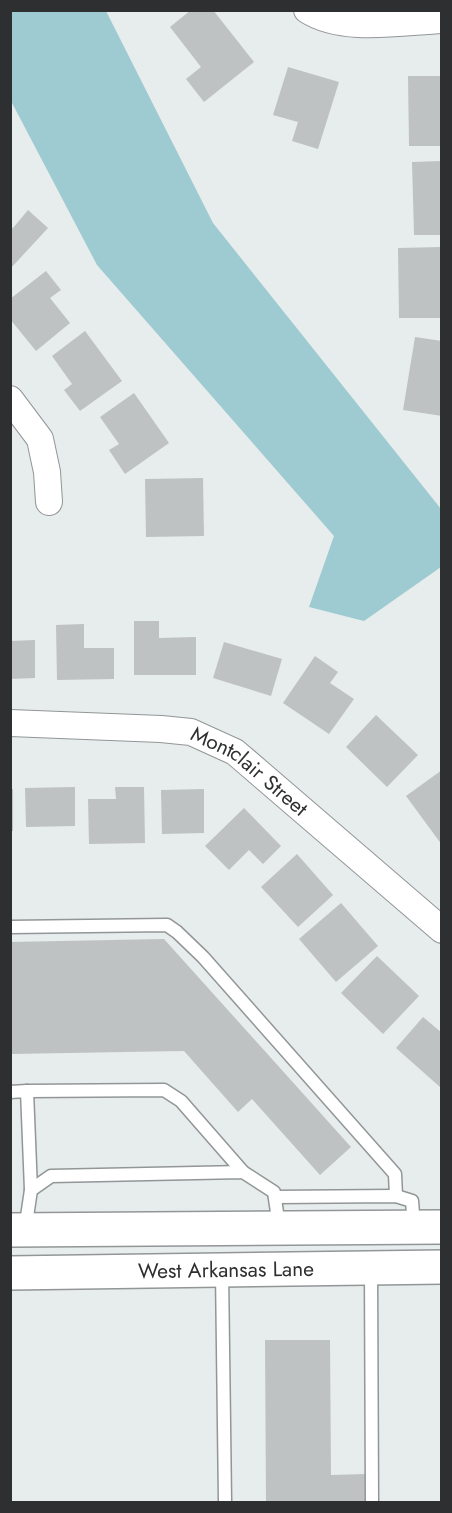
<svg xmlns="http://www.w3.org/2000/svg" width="452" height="1513" font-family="Jost,sans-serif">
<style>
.green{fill:#9ecbd1}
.building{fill:#bec2c3}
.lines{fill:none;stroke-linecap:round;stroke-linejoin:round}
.service-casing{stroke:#929697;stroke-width:15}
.minor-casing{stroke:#929697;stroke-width:28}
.secondary-casing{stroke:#929697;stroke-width:36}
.service{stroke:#fff;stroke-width:12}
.minor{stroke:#fff;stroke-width:26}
.secondary{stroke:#fff;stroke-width:33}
.labels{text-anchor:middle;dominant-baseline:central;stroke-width:6;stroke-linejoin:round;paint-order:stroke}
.street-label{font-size:21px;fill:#2e2f30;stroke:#f4f9f9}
</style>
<rect width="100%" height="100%" fill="#e7ecec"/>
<polygon class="green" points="11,10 106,11 213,223 441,509 441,567 364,621 309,607 334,536 97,265 11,101"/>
<g class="building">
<polygon points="191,10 213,10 254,62 204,102 186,79 201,67 170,27"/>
<polygon points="288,67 339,82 318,149 292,141 298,122 273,115"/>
<polygon points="408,76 442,76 442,146 409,146"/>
<polygon points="442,161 442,235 414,235 412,162"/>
<polygon points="28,210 48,228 10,269 10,226 13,228"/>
<polygon points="442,247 442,318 399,318 398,248"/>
<polygon points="46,271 61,290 50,298 70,323 36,351 10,319 10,299"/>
<polygon points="85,331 122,381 80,411 64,390 72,384 52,356"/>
<polygon points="415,337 442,341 442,416 403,410"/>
<polygon points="134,393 169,443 125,474 109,450 119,444 100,417"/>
<polygon points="203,478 204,536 146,537 145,479"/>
<polygon points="134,621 159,621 159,638 196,637 196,675 134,675"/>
<polygon points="84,624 84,648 114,648 114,679 57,680 56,625"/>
<polygon points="35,640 35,678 10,679 10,641"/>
<polygon points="224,642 282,659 271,696 213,678"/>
<polygon points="315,656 338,672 330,683 354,699 329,734 283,703"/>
<polygon points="376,715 418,755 387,787 346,747"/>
<polygon points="442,770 442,845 406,796"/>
<polygon points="75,787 75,826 26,827 25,788"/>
<polygon points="115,787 144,787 145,843 89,844 88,799 116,799"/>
<rect x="10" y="789" width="3" height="42"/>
<polygon points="204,789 204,833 162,834 161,790"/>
<polygon points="244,808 281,846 263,864 249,850 229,870 205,846"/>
<polygon points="297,854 333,895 298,927 261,887"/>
<polygon points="341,903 378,946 336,982 299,939"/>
<polygon points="164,939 351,1147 320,1175 252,1099 238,1112 184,1051 10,1054 10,942"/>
<polygon points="377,956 419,996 383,1034 341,993"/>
<polygon points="423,1017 442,1033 440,1087 396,1048"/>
<polygon points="265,1340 330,1340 331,1475 366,1474 367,1502 266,1502"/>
</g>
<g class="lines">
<g class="service-casing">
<g id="service">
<polyline points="10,927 167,925 177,932 203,957 395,1174 396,1196"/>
<polyline points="27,1091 164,1090 181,1101 243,1172"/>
<polyline points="10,1092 27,1091 31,1190"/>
<polyline points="275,1197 396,1196 412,1201 414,1226"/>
<polyline points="25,1230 31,1190 51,1176 243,1172 274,1192 279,1226"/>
<polyline points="371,1270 372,1502"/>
<polyline points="222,1271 225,1502"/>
</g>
</g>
<g class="minor-casing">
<g id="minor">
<path d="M307,10C343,33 400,22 442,20"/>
<polyline points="10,399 40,439 47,472 49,502"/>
<path id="s1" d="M10,723L161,729L191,732L235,752L442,930"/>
</g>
</g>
<g class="secondary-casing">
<g id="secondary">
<polyline points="10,1230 442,1227"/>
<path id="s2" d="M10,1273L442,1267"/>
</g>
</g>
<use href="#service" class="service"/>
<use href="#minor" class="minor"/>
<use href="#secondary" class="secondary"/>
</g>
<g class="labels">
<g class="street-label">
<text stroke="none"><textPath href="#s1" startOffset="252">Montclair Street</textPath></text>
<text stroke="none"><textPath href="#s2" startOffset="216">West Arkansas Lane</textPath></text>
</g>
</g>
<rect width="452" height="1513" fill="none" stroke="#2e2f30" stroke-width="24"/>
</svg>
